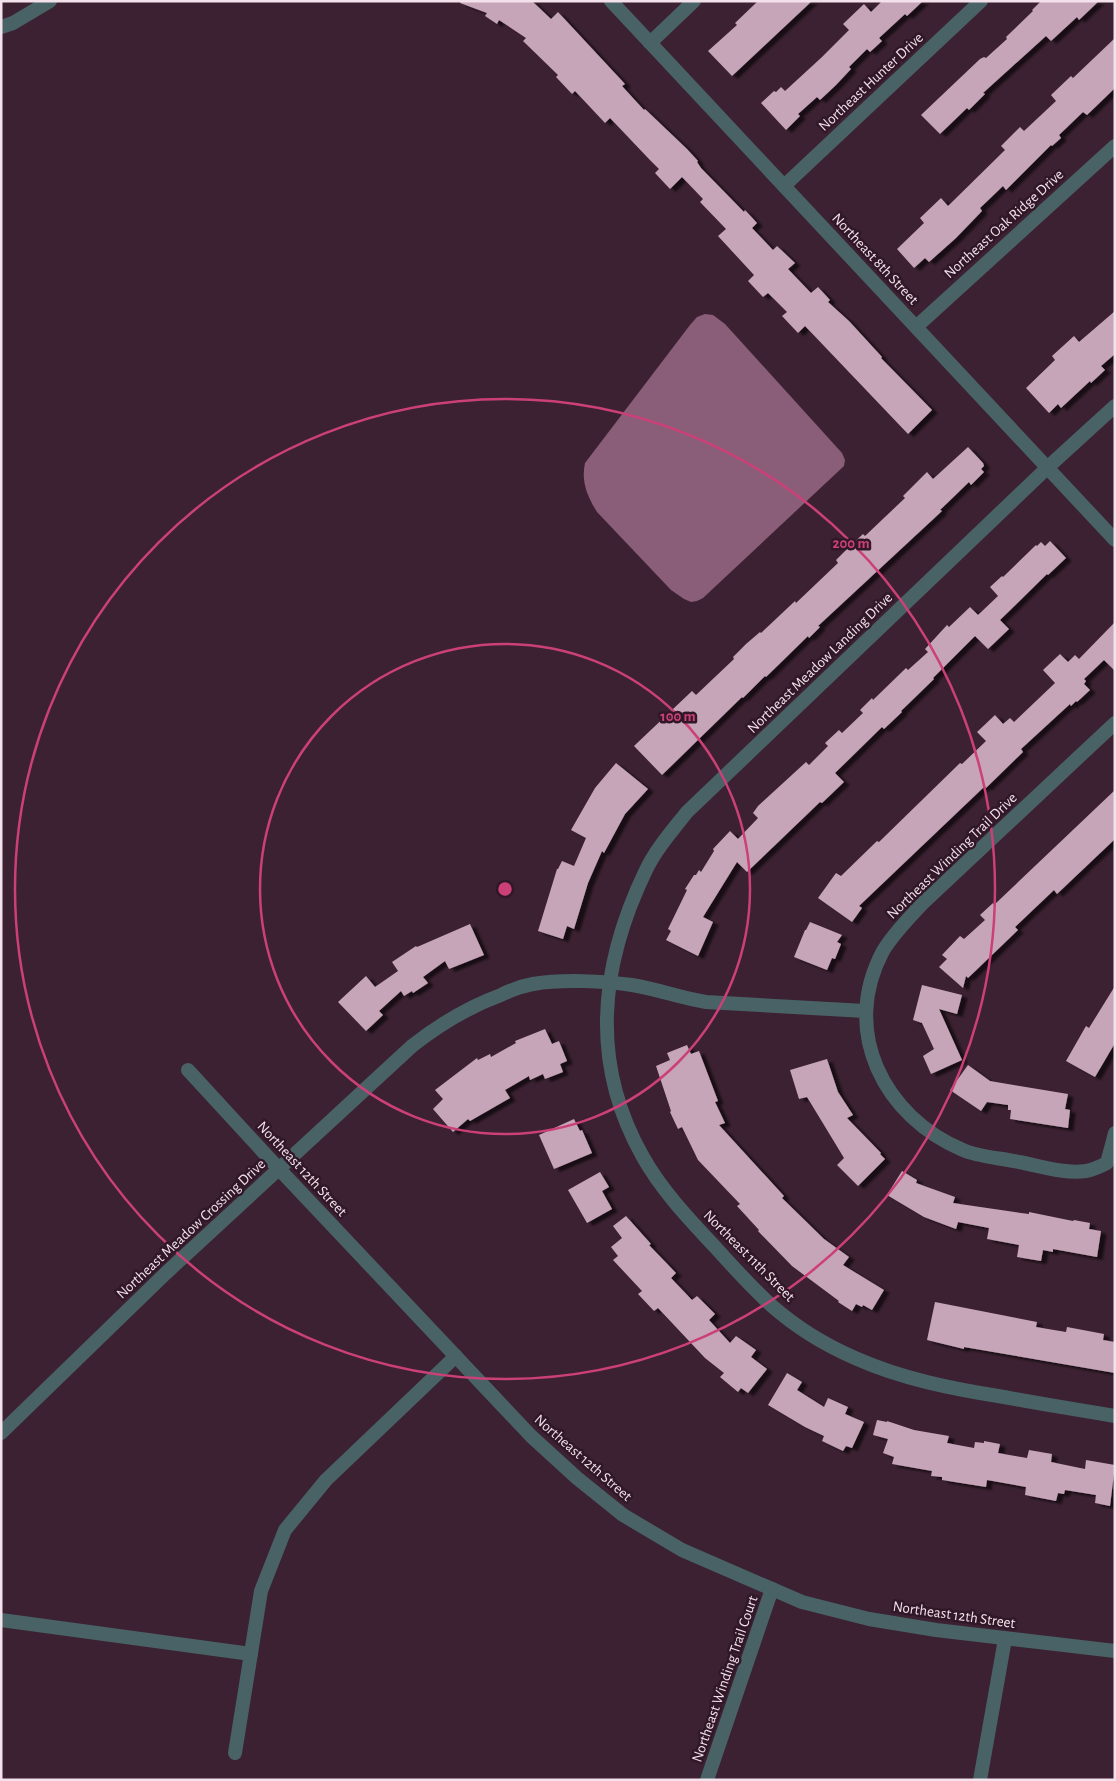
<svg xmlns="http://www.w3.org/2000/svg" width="1116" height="1781" font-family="'Alegreya Sans',sans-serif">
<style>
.water{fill:#8a5e78}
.building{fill:#c7a5b9;filter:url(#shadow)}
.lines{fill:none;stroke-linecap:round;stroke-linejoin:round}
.minor{stroke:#496266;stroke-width:14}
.ring{fill:none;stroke:#cc4078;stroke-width:2.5}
.labels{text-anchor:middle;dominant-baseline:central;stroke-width:5;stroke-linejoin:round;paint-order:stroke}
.street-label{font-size:15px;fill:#f3e1eb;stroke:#311828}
.centre{fill:#cc4078;stroke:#311828;stroke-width:2.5}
.ring-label{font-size:15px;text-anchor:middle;font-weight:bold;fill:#cc4078;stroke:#311828;stroke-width:5;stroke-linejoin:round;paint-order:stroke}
</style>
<defs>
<filter id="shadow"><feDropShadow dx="5.5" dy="3" stdDeviation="1" flood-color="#0009"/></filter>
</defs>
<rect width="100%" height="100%" fill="#3b2131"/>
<path class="water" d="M705,314L713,315L725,324L842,453L845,460L844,466L703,598L697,601L691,602L684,599L671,590L597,512C587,496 581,481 585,463L690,325L697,317Z"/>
<g class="building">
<polygon points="461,1 532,1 551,19 558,12 625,84 622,86 644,110 645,109 687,149 698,161 697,162 701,168 744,212 745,210 757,223 752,228 773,250 777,246 795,263 788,269 811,293 818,287 830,300 828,302 849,321 882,357 881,358 932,410 908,434 805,326 798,333 782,316 787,312 768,293 763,297 748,281 754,275 718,236 726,229 700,202 703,199 682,177 670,189 655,173 659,169 648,158 610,118 605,123 575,91 572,94 556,77 558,75 523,41 526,38 499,20 497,24 485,16 487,13 460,3"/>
<polygon points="758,1 812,1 732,76 708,51 737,25 735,23"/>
<polygon points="882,1 923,1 907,16 905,14 879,38 882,41 870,52 867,49 849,67 851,69 836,85 820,100 817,97 798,114 800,116 786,130 761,103 774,91 776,92 781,87 785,91 822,57 849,30 843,24 864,4 871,12"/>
<polygon points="1041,1 1099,1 1079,20 1077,17 1051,41 1046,36 983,93 985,94 969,110 967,108 940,134 921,115 980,59 984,57 986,58 1007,39 1006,37 1033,11 1032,10"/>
<polygon points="1115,38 1115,88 1087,115 1083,112 1059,135 1061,138 1052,146 1051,145 1006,190 1003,186 980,208 982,211 956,238 929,262 925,258 914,268 897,249 924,223 920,218 941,198 948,206 1005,150 1001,146 1020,127 1024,131 1056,101 1051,95 1071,76 1073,78"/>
<polygon points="1115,311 1115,354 1101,366 1105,370 1091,383 1090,381 1061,408 1058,404 1049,413 1026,388 1055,360 1052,356 1074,336 1079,342"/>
<polygon points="968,447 983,463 984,466 981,469 984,472 971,485 969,482 940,510 942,511 818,626 820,627 809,638 808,636 766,677 765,676 743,698 742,697 662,775 634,746 692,691 696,695 734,659 733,657 746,644 760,632 761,633 795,601 796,603 838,563 836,560 849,547 863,534 865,536 905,498 903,496 927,472 933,479"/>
<polygon points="1050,541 1066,558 1048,575 1047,574 1000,620 1009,629 988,649 975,636 933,678 934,679 901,711 902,712 884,729 882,727 835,773 844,782 822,803 820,802 747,872 737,862 703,917 713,922 698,956 666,940 671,931 668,929 687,890 685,889 694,875 696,875 699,870 701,872 714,851 713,849 730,831 738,839 758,818 753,813 758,806 806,762 809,765 828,746 825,743 839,730 842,733 863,713 860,710 872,698 873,700 906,668 908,670 928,652 925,649 947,625 949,627 970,607 978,615 998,596 990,587 1002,576 1003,577 1036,545 1037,546 1041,542 1045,546"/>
<polygon points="1115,622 1115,671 1104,660 1084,679 1086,681 1084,684 1090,690 1077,702 1076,701 1071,706 1070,704 1021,749 1023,752 986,788 985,786 859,906 862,908 852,922 818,898 836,873 841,876 877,841 879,842 960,763 962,764 986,741 977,732 995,715 1003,724 1010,718 1014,722 1055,683 1043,670 1060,654 1068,662 1075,655 1079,659"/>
<polygon points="616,763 648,789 625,814 604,853 602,851 588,883 574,929 567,926 563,939 538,931 557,869 558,869 562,861 574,866 586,838 571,830 595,788"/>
<polygon points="1115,790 1115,839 1057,894 1054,890 1015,927 1018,930 968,978 966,976 963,988 939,967 947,959 942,955 960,936 964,939 985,920 980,915 993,903 994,905"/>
<polygon points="810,922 842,935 837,942 841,944 835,959 832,958 827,970 794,957 805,930 806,930"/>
<polygon points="470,924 484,955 449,969 445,961 423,977 428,983 413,993 412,991 404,996 401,991 379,1011 383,1015 366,1031 338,1002 366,976 375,987 398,971 392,962 416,946 417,947"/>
<polygon points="922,985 962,995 957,1014 939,1009 962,1060 931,1074 923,1056 934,1049 922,1023 913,1020"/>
<polygon points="1115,986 1115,1043 1095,1077 1066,1061 1086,1026 1089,1028"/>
<polygon points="545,1029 552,1044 559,1041 567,1061 560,1064 563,1072 545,1079 543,1074 530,1080 529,1076 505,1090 510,1098 470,1121 468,1119 453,1132 433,1109 443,1099 435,1090 477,1058 478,1060 490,1054 491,1057 516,1043 515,1041"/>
<polygon points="687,1045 691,1054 699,1051 718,1101 715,1102 725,1123 719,1125 784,1196 782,1198 824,1239 849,1257 843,1265 884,1290 872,1310 863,1305 862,1307 856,1304 852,1311 838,1302 839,1301 792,1266 758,1231 759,1230 737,1206 740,1204 698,1160 682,1127 678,1129 670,1112 671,1111 656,1066 670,1060 667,1053"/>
<polygon points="827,1059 838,1092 853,1115 847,1118 881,1153 880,1154 885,1159 858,1186 837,1165 844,1158 807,1097 799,1099 790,1070"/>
<polygon points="968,1065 990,1081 1068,1094 1065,1109 1070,1110 1068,1128 1010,1119 1011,1110 1008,1110 1008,1105 987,1102 981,1111 950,1090"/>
<polygon points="574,1119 580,1131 582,1130 592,1153 554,1169 539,1135"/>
<polygon points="902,1171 917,1180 916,1183 955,1197 953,1203 1021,1213 1029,1214 1029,1212 1073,1221 1074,1220 1090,1223 1089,1229 1101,1231 1097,1257 1053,1249 1053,1252 1043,1250 1041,1261 1017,1257 1019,1245 987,1239 989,1228 958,1222 956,1229 924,1217 887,1195"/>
<polygon points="600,1172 609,1187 602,1191 612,1209 587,1223 568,1190"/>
<polygon points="626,1216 651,1244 649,1245 676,1273 671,1278 692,1300 697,1296 715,1314 709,1320 730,1343 736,1336 756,1350 751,1357 767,1369 748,1393 741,1388 738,1392 720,1377 724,1373 705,1358 658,1308 654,1311 638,1294 642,1291 613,1260 618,1256 611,1247 622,1238 613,1226"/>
<polygon points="935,1302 1037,1322 1036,1327 1066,1332 1067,1327 1104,1334 1103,1340 1115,1342 1115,1373 964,1347 964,1349 927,1340"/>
<polygon points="787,1373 802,1382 797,1390 824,1407 828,1398 848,1407 845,1414 864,1422 852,1448 846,1446 843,1451 822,1441 824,1436 805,1427 768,1405"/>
<polygon points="877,1420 887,1422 887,1421 914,1430 949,1436 947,1443 974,1448 975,1442 984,1443 984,1441 1000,1444 998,1453 1027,1458 1029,1450 1052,1454 1051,1462 1085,1469 1086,1460 1115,1465 1110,1506 1095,1503 1096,1495 1065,1490 1064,1494 1058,1493 1056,1501 1025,1495 1026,1487 987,1480 986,1487 942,1480 942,1477 931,1476 932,1471 892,1464 894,1457 883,1453 888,1439 873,1435"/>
</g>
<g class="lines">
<g class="minor">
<polyline points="611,1 1115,540"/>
<polyline points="1,27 13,23 50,1"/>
<polyline points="650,43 694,1"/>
<polyline points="784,186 981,1"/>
<polyline points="916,327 1115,146"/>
<path d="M1115,406L1047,468L687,812C672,831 656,849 646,870C600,965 589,1062 643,1157C662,1191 690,1220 716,1248C734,1268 752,1288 772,1306C796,1327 825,1345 855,1358C902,1379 953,1389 1004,1397C1041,1404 1078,1410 1115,1416"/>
<path d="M1115,723L922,904C908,919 893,934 883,951C840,1031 884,1117 963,1150C978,1157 1002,1158 1019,1162C1040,1166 1064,1174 1086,1171C1093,1170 1101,1166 1107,1163L1115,1133"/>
<polyline points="188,1070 279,1169 531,1436 577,1478 623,1515 682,1550 802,1602 869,1619 936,1630 1115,1651"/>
<path d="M1,1433L166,1273L412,1046C440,1024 468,1007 501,995C511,990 522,986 533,984C562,979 604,981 632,985C657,989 681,998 706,1002L865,1011"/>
<polyline points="1,1620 251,1654"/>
<polyline points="235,1753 261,1591 285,1530 326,1480 456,1356"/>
<polyline points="707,1780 772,1589"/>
<polyline points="980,1780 1005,1639"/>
</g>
</g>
<g class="ring">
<circle cx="505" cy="889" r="245"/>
<circle cx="505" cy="889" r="490"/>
</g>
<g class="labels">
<g class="street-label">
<text transform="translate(871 82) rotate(-43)">Northeast Hunter Drive</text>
<text transform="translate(1004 224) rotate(-42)">Northeast Oak Ridge Drive</text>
<text transform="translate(875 259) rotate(47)">Northeast 8th Street</text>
<text transform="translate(820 663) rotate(-44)">Northeast Meadow Landing Drive</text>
<text transform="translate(952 856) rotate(-44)">Northeast Winding Trail Drive</text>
<text transform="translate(302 1169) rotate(47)">Northeast 12th Street</text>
<text transform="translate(191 1229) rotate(-43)">Northeast Meadow Crossing Drive</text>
<text transform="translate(749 1256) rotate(45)">Northeast 11th Street</text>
<text transform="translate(583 1458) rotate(41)">Northeast 12th Street</text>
<text transform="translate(954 1615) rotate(8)">Northeast 12th Street</text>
<text transform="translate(725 1679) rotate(-71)">Northeast Winding Trail Court</text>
</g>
</g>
<circle cx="505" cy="889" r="8" class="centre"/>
<g class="ring-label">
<text x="851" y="548">200 m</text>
<text x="678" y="721">100 m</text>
</g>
<rect width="1116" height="1781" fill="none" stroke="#f3e1eb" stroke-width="5"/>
</svg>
